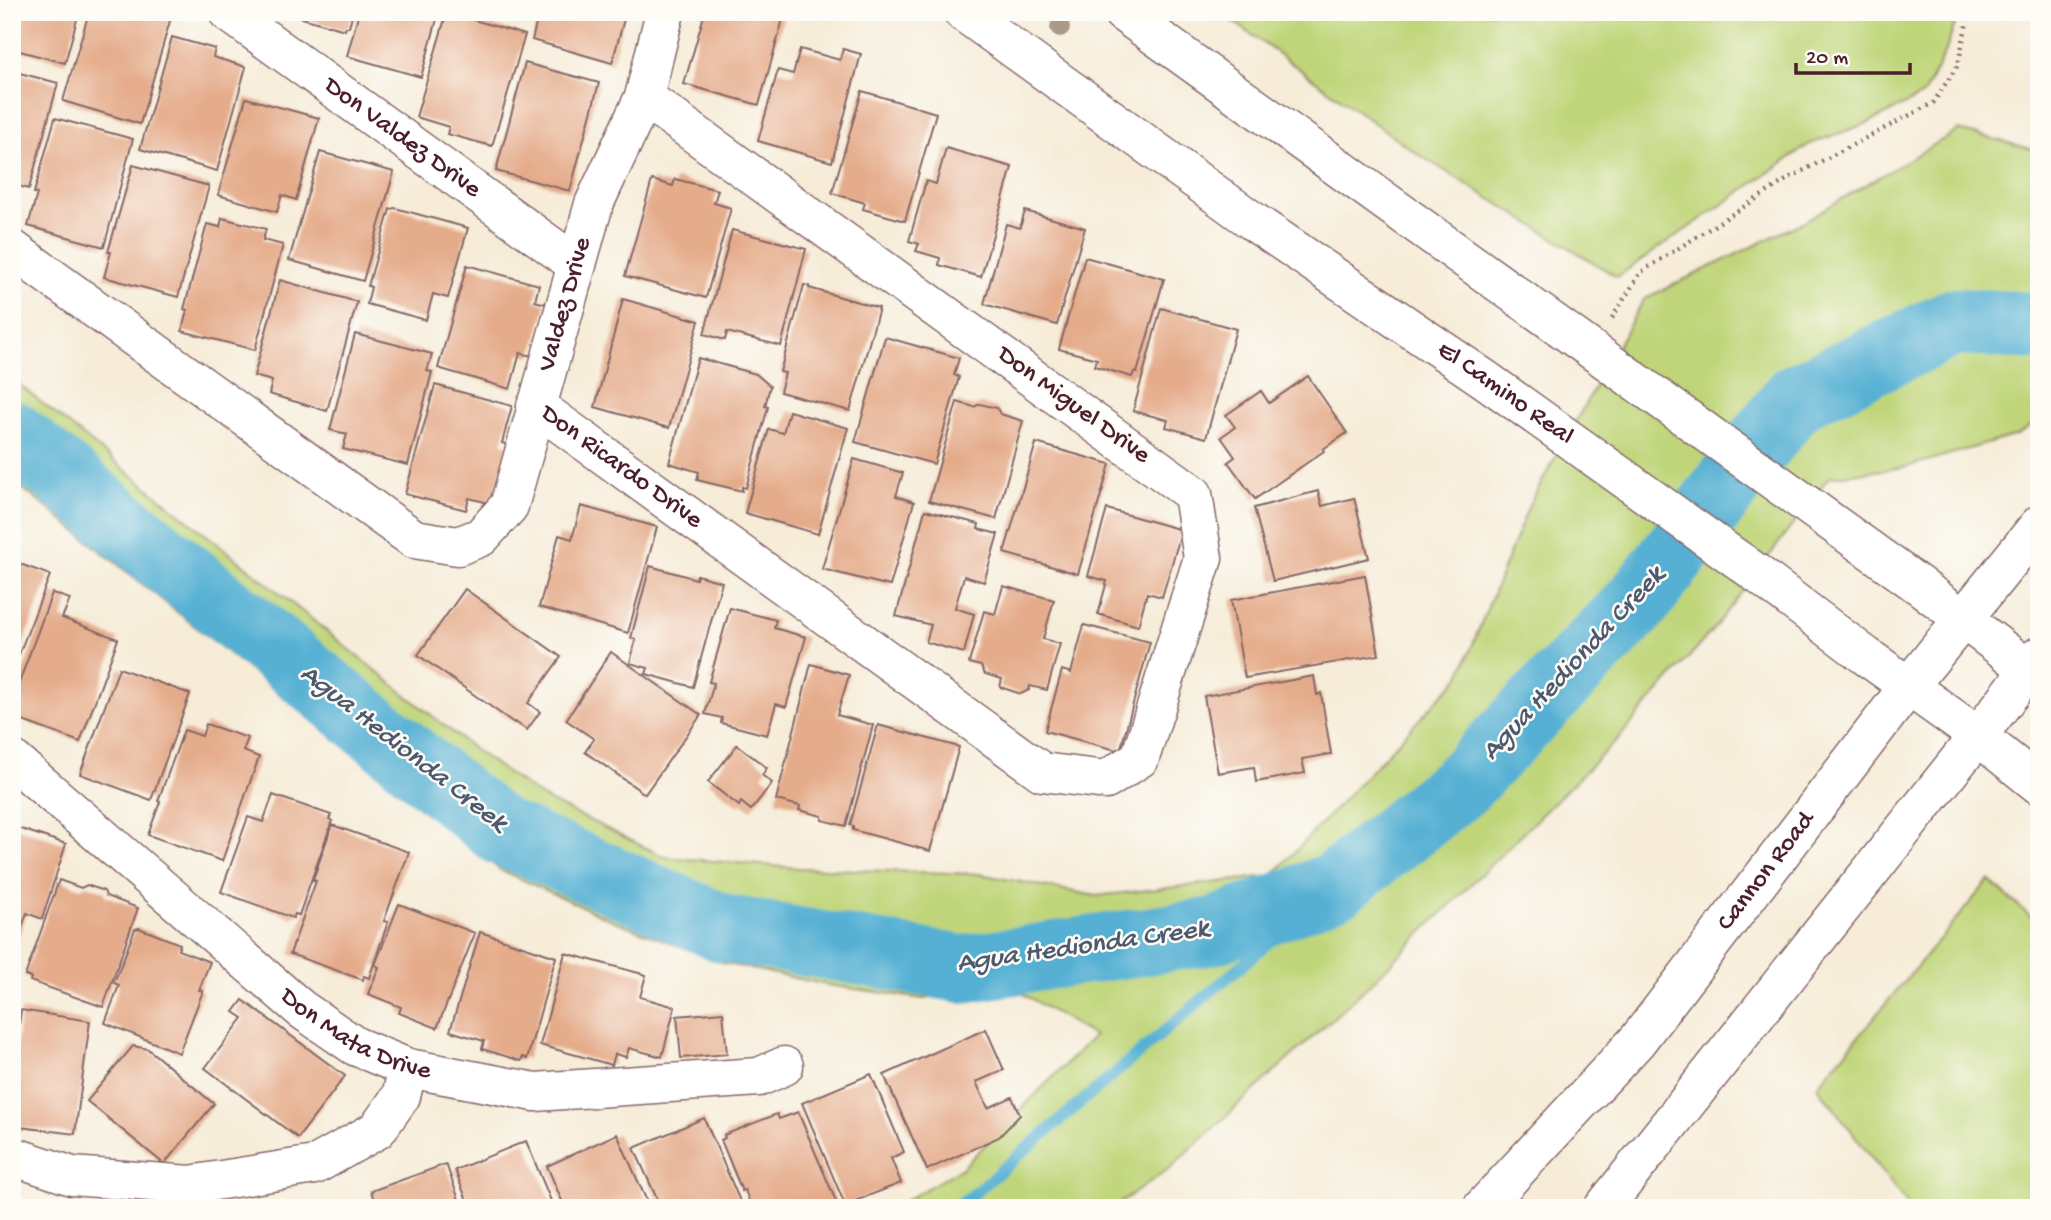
<svg xmlns="http://www.w3.org/2000/svg" width="2051" height="1220" font-family="'Gochi Hand',sans-serif">
<style>
.green{fill:#c0d579;stroke:#857a52;stroke-width:2}
.lines{fill:none;stroke-linecap:round;stroke-linejoin:round}
.stream{stroke:#55b0d3;stroke-width:12}
.river{stroke:#55b0d3;stroke-width:68}
.building{fill:#e5ac8b}
.minor-casing{stroke:#866768;stroke-width:41}
.major-casing{stroke:#866768;stroke-width:41}
.path{stroke:#866768;stroke-width:4.5;stroke-dasharray:2 5;stroke-linecap:butt}
.minor{stroke:#fff;stroke-width:38}
.major{stroke:#fff;stroke-width:38}
.tree{fill:#ab9a86}
.labels{text-anchor:middle;dominant-baseline:central;stroke-width:5;stroke-linejoin:round;paint-order:stroke}
.street-label{font-size:26px;fill:#4a1f2b;stroke:#fdfcf7}
.water-label{font-size:28px;font-style:italic;fill:#4e596e;stroke:#fdfcf7}
</style>
<rect width="100%" height="100%" fill="#fdfcf7"/>
<filter id="ink" filterUnits="userSpaceOnUse"><feTurbulence type="fractalNoise" baseFrequency=".0143" numOctaves="2"/><feDisplacementMap in="SourceGraphic" scale="14" xChannelSelector="R" yChannelSelector="G"/><feConvolveMatrix kernelMatrix="1 2 1 2 8 2 1 2 1" color-interpolation-filters="sRGB"/></filter>
<filter id="wash" filterUnits="userSpaceOnUse"><feTurbulence type="fractalNoise" baseFrequency=".00686" numOctaves="4" result="noise"/><feDisplacementMap in="SourceGraphic" scale="28" xChannelSelector="R" yChannelSelector="G"/><feGaussianBlur stdDeviation="1.57" result="paint"/><feColorMatrix in="noise" values="0 0 0 0 0 0 0 0 0 0 0 0 0 0 0 0 0 1.4 0 .05"/><feComposite in="paint" operator="in"/></filter>
<g filter="url(#wash)">
<rect width="100%" height="100%" fill="#f6ecd8"/>
<g class="green">
<polygon points="1220,12 1959,12 1945,53 1923,95 1868,123 1810,144 1617,277 1416,153"/>
<polygon points="1959,130 2039,151 2039,420 2017,435 1906,467 1829,477 1715,627 1617,740 1369,985 1171,1167 1113,1208 893,1208 962,1168 1094,1036 1008,985 924,999 828,985 723,963 612,920 500,870 12,480 12,379 476,751 543,798 665,857 798,868 979,874 1096,896 1272,876 1460,676 1530,503 1644,299 1799,224"/>
<polygon points="1989,880 2039,924 2039,1208 1910,1208 1817,1086"/>
</g>
<g class="lines">
<polyline class="stream" points="953,1208 971,1196 1336,885"/>
<polyline class="river" points="12,434 500,831 722,928 962,969 1214,931 1336,885 1460,786 1636,604 1795,398 1954,322 2039,326"/>
</g>
<g id="blocks">
<g class="building">
<polygon points="12,12 79,12 65,63 12,49"/>
<polygon points="89,12 172,14 140,124 63,101"/>
<polygon points="297,12 353,12 349,27 346,27 345,30 302,18 303,15"/>
<polygon points="359,12 439,12 421,77 347,56"/>
<polygon points="447,12 525,35 492,146 447,134 449,127 416,117"/>
<polygon points="539,12 626,12 612,63 532,40"/>
<polygon points="705,12 785,12 759,105 684,84"/>
<polygon points="172,37 215,49 213,57 246,67 217,171 140,149"/>
<polygon points="800,49 840,60 843,49 861,54 832,162 758,141 778,70 793,74"/>
<polygon points="525,63 599,83 570,191 496,171"/>
<polygon points="12,71 58,83 29,189 12,184"/>
<polygon points="862,91 936,113 905,221 863,209 865,203 832,193"/>
<polygon points="246,98 319,118 296,200 282,195 277,212 218,195"/>
<polygon points="55,118 133,139 104,247 28,226 37,194 34,193"/>
<polygon points="946,148 1012,167 981,277 939,265 940,258 916,251 919,244 909,241 926,181 936,184"/>
<polygon points="320,152 394,172 363,281 289,260"/>
<polygon points="133,165 209,186 178,297 104,277 111,252 108,252"/>
<polygon points="675,179 718,190 714,203 731,208 706,298 625,276 652,180 673,186"/>
<polygon points="395,208 468,228 448,298 433,294 426,320 367,304 371,287 368,286 390,209"/>
<polygon points="1025,211 1085,228 1057,325 984,304 1006,224 1020,228"/>
<polygon points="222,218 266,229 263,240 283,245 255,350 182,331 187,310 184,309 207,224 220,227"/>
<polygon points="732,230 806,249 781,346 727,332 725,340 704,334"/>
<polygon points="1085,257 1164,279 1137,373 1134,372 1132,377 1095,366 1097,359 1059,349"/>
<polygon points="467,265 539,285 535,301 546,304 532,356 520,353 510,389 438,368"/>
<polygon points="280,280 357,302 327,411 269,394 272,381 254,376"/>
<polygon points="804,285 809,286 809,288 879,308 850,411 780,392 785,373 780,372"/>
<polygon points="623,299 699,321 669,428 595,407"/>
<polygon points="1161,308 1236,329 1206,438 1166,427 1168,420 1133,411"/>
<polygon points="355,334 432,354 427,371 432,372 408,465 343,449 347,434 330,430"/>
<polygon points="885,337 959,358 954,375 959,377 934,464 855,442"/>
<polygon points="698,358 756,374 770,386 765,406 768,407 746,488 742,487 742,491 697,480 699,472 669,463"/>
<polygon points="1308,376 1347,433 1323,449 1324,451 1255,499 1228,462 1235,457 1221,437 1235,427 1226,415 1261,391 1269,403"/>
<polygon points="435,385 512,406 502,443 509,445 493,504 469,498 466,510 405,494"/>
<polygon points="957,402 974,407 980,404 997,408 1000,414 1023,421 996,519 929,501"/>
<polygon points="789,411 848,428 818,534 745,513 769,429 783,433"/>
<polygon points="1036,443 1110,464 1078,574 1004,553"/>
<polygon points="854,459 903,473 896,496 914,502 890,586 822,569"/>
<polygon points="1318,491 1322,506 1354,498 1369,558 1273,581 1254,508"/>
<polygon points="581,506 657,527 628,633 539,607 559,535 572,539"/>
<polygon points="1107,509 1182,530 1162,597 1147,593 1138,626 1098,614 1107,581 1088,576"/>
<polygon points="925,510 979,524 978,529 998,534 984,582 964,576 955,608 974,614 964,653 926,642 931,625 896,616"/>
<polygon points="12,561 50,575 12,672"/>
<polygon points="650,566 696,579 697,575 722,582 693,687 646,674 648,668 630,663 636,639 631,638"/>
<polygon points="1365,575 1379,655 1245,678 1231,600"/>
<polygon points="1003,586 1054,600 1043,639 1060,644 1047,690 1030,686 1029,690 1021,694 1000,687 1002,679 985,674 981,666 969,663 984,611 995,614"/>
<polygon points="465,589 561,657 528,703 540,712 527,730 515,722 514,723 418,655"/>
<polygon points="52,593 70,599 62,618 118,639 80,742 12,717 12,702"/>
<polygon points="730,608 776,620 774,628 806,637 786,707 776,704 767,735 721,723 722,718 705,714 714,683 709,682"/>
<polygon points="1084,625 1150,642 1120,751 1045,731 1062,670 1071,673"/>
<polygon points="611,652 701,715 645,794 585,752 594,739 566,720"/>
<polygon points="811,664 849,675 837,715 873,725 846,826 822,820 822,816 799,810 800,806 776,800"/>
<polygon points="119,668 190,694 151,800 80,774"/>
<polygon points="1314,676 1317,695 1321,693 1331,754 1302,759 1305,773 1256,782 1254,767 1218,773 1204,696"/>
<polygon points="206,724 248,738 243,751 259,757 222,861 148,835 160,802 158,801 184,730 202,736"/>
<polygon points="878,725 959,747 930,851 853,830 853,826 850,825"/>
<polygon points="737,745 767,768 762,775 772,783 751,810 741,802 739,806 708,782"/>
<polygon points="273,795 331,815 329,819 332,821 299,915 295,914 293,918 221,892 248,817 263,822"/>
<polygon points="332,825 409,852 384,921 388,922 369,978 364,976 363,980 290,954 316,881 313,880"/>
<polygon points="12,826 66,844 42,919 27,913 18,939 12,937"/>
<polygon points="59,880 81,888 87,885 104,891 106,896 138,908 103,1007 30,981 31,978 25,976"/>
<polygon points="399,904 475,933 437,1028 399,1013 401,1007 368,994 379,967 375,965"/>
<polygon points="139,928 180,944 178,950 210,962 199,990 203,991 179,1053 105,1023 119,985 114,983 135,929"/>
<polygon points="480,932 556,957 527,1059 523,1057 521,1061 482,1049 484,1041 450,1031"/>
<polygon points="565,953 646,975 640,997 675,1007 662,1057 629,1048 626,1057 615,1054 612,1065 540,1045"/>
<polygon points="243,1000 345,1076 298,1138 205,1068 243,1018 234,1012"/>
<polygon points="21,1010 90,1021 75,1134 12,1126 12,1077"/>
<polygon points="723,1012 727,1054 681,1058 677,1016"/>
<polygon points="986,1029 1004,1070 976,1082 988,1108 1012,1097 1020,1115 999,1137 927,1170 884,1075"/>
<polygon points="133,1046 148,1049 214,1104 164,1164 87,1101"/>
<polygon points="871,1074 904,1152 891,1158 901,1183 845,1205 802,1103"/>
<polygon points="798,1112 836,1201 834,1203 836,1208 752,1208 745,1190 742,1191 721,1140 725,1138 724,1135 777,1114 779,1119"/>
<polygon points="704,1118 743,1208 661,1208 634,1148"/>
<polygon points="617,1134 650,1208 565,1208 547,1166"/>
<polygon points="526,1141 554,1208 470,1208 455,1170"/>
<polygon points="446,1164 462,1208 377,1208 371,1191"/>
<polygon points="358,1200 361,1208 337,1208 337,1207"/>
</g>
</g>
</g>
<g filter="url(#ink)">
<use href="#blocks" fill-opacity="0" stroke="#866768" stroke-width="2"/>
<g class="lines">
<g class="minor-casing">
<g id="minor">
<path id="s1" d="M228,12L577,265"/>
<path id="s2" d="M12,249L414,539L458,546L481,537L509,506L594,204L644,97L665,12"/>
<path id="s3" d="M536,406L1042,772L1106,780L1140,758L1203,558L1193,494L644,97"/>
<path id="s4" d="M12,759L301,1009L355,1046L408,1068L535,1092L759,1077L784,1066"/>
<polyline points="12,1156 72,1176 190,1185 315,1165 377,1130 401,1096 408,1068"/>
</g>
</g>
<g class="major-casing">
<g id="major">
<path id="s5" d="M963,12L1254,222L1486,380L1755,572L1866,656L1978,736L2039,785"/>
<polyline points="1122,12 1920,586 2039,677"/>
<path id="s6" d="M1482,1208L1637,1041L1908,687L2039,525"/>
<polyline points="1603,1208 1978,736 2039,656"/>
</g>
</g>
<polyline class="path" points="1612,318 1641,272 1791,177 1933,103 1958,65 1969,12"/>
<use href="#minor" class="minor"/>
<use href="#major" class="major"/>
</g>
<circle class="tree" cx="1060" cy="27" r="10"/>
</g>
<g class="labels">
<g class="street-label">
<text stroke="none"><textPath href="#s1" startOffset="215">Don Valdez Drive</textPath></text>
<text stroke="none"><textPath href="#s2" startOffset="816">Valdez Drive</textPath></text>
<text stroke="none"><textPath href="#s5" startOffset="663">El Camino Real</textPath></text>
<text transform="translate(1073 406) rotate(36)">Don Miguel Drive</text>
<text stroke="none"><textPath href="#s3" startOffset="105">Don Ricardo Drive</textPath></text>
<text stroke="none"><textPath href="#s6" startOffset="441">Cannon Road</textPath></text>
<text stroke="none"><textPath href="#s4" startOffset="443">Don Mata Drive</textPath></text>
</g>
<g class="water-label">
<text transform="translate(1574 664) rotate(-47)">Agua Hedionda Creek</text>
<text transform="translate(403 749) rotate(38)">Agua Hedionda Creek</text>
<text transform="translate(1083 947) rotate(-8)">Agua Hedionda Creek</text>
</g>
</g>
<rect width="2051" height="1220" fill="none" stroke="#fdfcf7" stroke-width="42"/>
<path d="M1796 63v10h114v-10" fill="none" stroke="#4a1f2b" stroke-width="3.5"/>
<text x="1806" y="63" font-size="21" fill="#4a1f2b" stroke="#fdfcf7" stroke-width="5" paint-order="stroke">20 m</text>
</svg>
